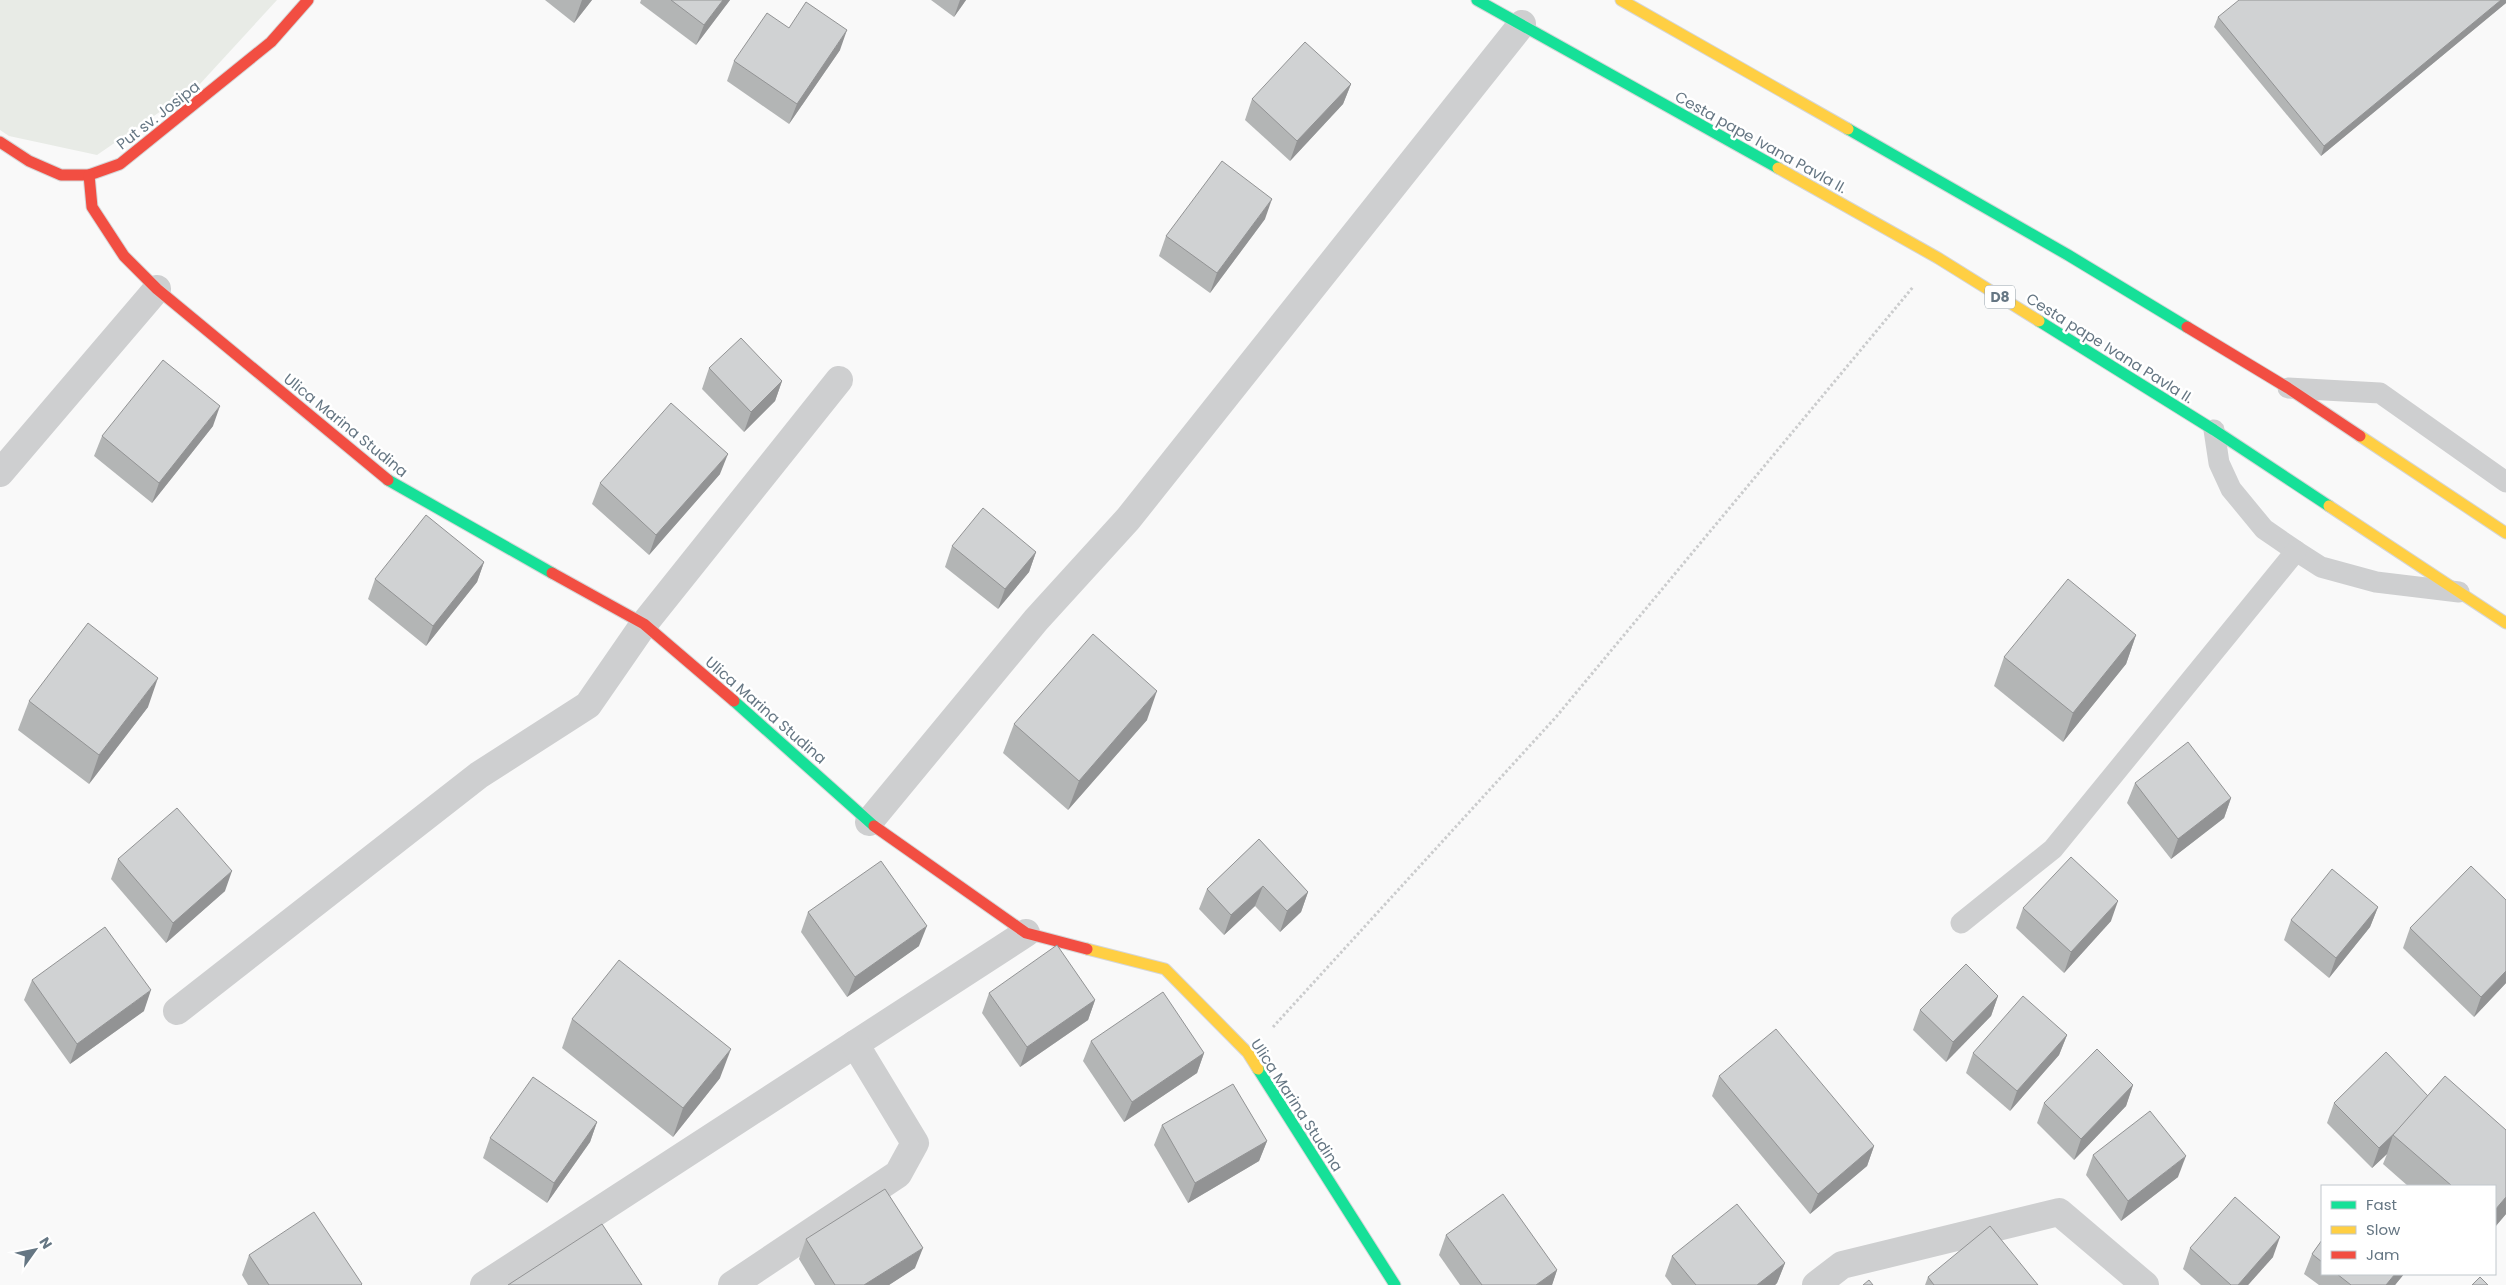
<svg xmlns="http://www.w3.org/2000/svg" width="2506" height="1285" font-family="Poppins,sans-serif">
<style>
.green{fill:#e8ebe6}
.lines{fill:none;stroke-linecap:round;stroke-linejoin:round}
.fast-casing{stroke:#d5d6d7;stroke-width:13}
.slow-casing{stroke:#d5d6d7;stroke-width:13}
.jam-casing{stroke:#d5d6d7;stroke-width:13}
.path{stroke:#cbcccd;stroke-width:3;stroke-dasharray:2.5 2.5;stroke-linecap:butt}
.lane{stroke:#cecfd0;stroke-width:21}
.street{stroke:#cecfd0;stroke-width:28}
.fast{stroke:#16e098;stroke-width:11}
.slow{stroke:#ffcf43;stroke-width:11}
.jam{stroke:#f24e42;stroke-width:11}
.wall{fill:#b3b5b5}
.shaded-wall{fill:#929394}
.building{fill:#d0d2d3;stroke:#929394}
.labels{text-anchor:middle;dominant-baseline:central;stroke-width:5;stroke-linejoin:round;paint-order:stroke}
.shield{fill:#fff;stroke:#939fa8;stroke-width:1}
.shield-label{font-size:14px;font-weight:bold;fill:#657683}
.street-label{font-size:15px;fill:#657683;stroke:#fff}
</style>
<rect width="100%" height="100%" fill="#f9f9f9"/>
<polygon class="green" points="0,0 277,0 199,85 97,155 9,136 0,130"/>
<g class="lines">
<g class="fast-casing">
<g id="fast">
<polyline points="1477,0 1778,168"/>
<polyline points="1848,129 2068,255 2187,327"/>
<polyline points="2039,321 2214,430 2329,506"/>
<polyline points="388,480 552,573"/>
<polyline points="734,701 874,826"/>
<polyline points="1258,1069 1395,1285"/>
</g>
</g>
<g class="slow-casing">
<g id="slow">
<polyline points="1621,0 1848,129"/>
<polyline points="1778,168 1938,258 2039,321"/>
<polyline points="2360,436 2506,533"/>
<polyline points="2329,506 2506,623"/>
<polyline points="1087,949 1165,969 1248,1053 1258,1069"/>
</g>
</g>
<g class="jam-casing">
<g id="jam">
<polyline points="0,142 29,161 61,175 89,175 120,164 271,42 308,0"/>
<polyline points="89,175 92,207 124,256 157,289 388,480"/>
<polyline points="2187,327 2288,388 2360,436"/>
<polyline points="552,573 644,624 734,701"/>
<polyline points="874,826 1026,933 1087,949"/>
</g>
</g>
<polyline class="path" points="1273,1027 1556,717 1913,287"/>
<g class="lane">
<polyline points="2288,388 2380,393 2506,482"/>
<polyline points="2214,430 2219,463 2231,489 2264,529 2296,551 2321,567 2376,582 2459,592"/>
<polyline points="1961,923 2053,849 2296,551"/>
</g>
<g class="street">
<polyline points="0,473 157,289"/>
<polyline points="869,822 1036,620 1128,519 1522,24"/>
<polyline points="177,1011 479,775 588,705 644,624 839,380"/>
<polyline points="484,1285 1026,933"/>
<polyline points="732,1285 898,1174 915,1143 855,1044"/>
<polyline points="1816,1285 1842,1265 2059,1212 2145,1285"/>
</g>
<use href="#fast" class="fast"/>
<use href="#slow" class="slow"/>
<use href="#jam" class="jam"/>
</g>
<g class="wall">
<polygon points="545,0 592,0 574,23"/>
<polygon points="641,0 730,0 696,45 640,3"/>
<polygon points="931,0 966,0 954,17"/>
<polygon points="2506,0 2506,3 2321,156 2214,27 2218,17"/>
<polygon points="789,28 840,50 789,124 727,81 734,61"/>
<polygon points="1351,84 1343,104 1290,161 1245,120 1252,99"/>
<polygon points="1265,219 1210,293 1159,256 1166,236"/>
<polygon points="709,368 782,381 775,401 744,432 702,389"/>
<polygon points="213,426 152,503 94,456 102,436"/>
<polygon points="720,474 649,555 592,504 600,483"/>
<polygon points="952,546 1036,552 1029,572 998,609 945,567"/>
<polygon points="484,562 477,582 426,646 368,599 375,579"/>
<polygon points="2136,635 2126,664 2063,742 1994,686 2004,657"/>
<polygon points="29,701 148,707 89,784 18,730"/>
<polygon points="1147,720 1068,810 1003,753 1014,724"/>
<polygon points="2135,783 2231,798 2224,818 2171,859 2127,803"/>
<polygon points="1259,839 1308,892 1301,912 1280,932 1255,906 1224,935 1199,909 1207,889"/>
<polygon points="118,859 225,891 166,943 111,879"/>
<polygon points="2506,900 2506,983 2474,1017 2403,948 2410,928"/>
<polygon points="2378,907 2370,927 2329,978 2284,940 2291,920"/>
<polygon points="2023,908 2111,921 2064,973 2016,928"/>
<polygon points="808,912 919,946 847,997 801,932"/>
<polygon points="32,980 144,1011 70,1064 24,1000"/>
<polygon points="989,993 1095,1000 1088,1020 1020,1067 982,1013"/>
<polygon points="1998,996 1991,1016 1946,1062 1913,1030 1920,1010"/>
<polygon points="572,1019 720,1078 673,1137 562,1048"/>
<polygon points="2067,1035 2059,1055 2010,1111 1966,1073 1973,1053"/>
<polygon points="1091,1041 1204,1053 1197,1073 1124,1122 1083,1061"/>
<polygon points="1719,1076 1874,1146 1867,1166 1810,1214 1712,1096"/>
<polygon points="2133,1085 2126,1106 2074,1160 2037,1123 2044,1103"/>
<polygon points="2428,1096 2506,1130 2506,1214 2495,1227 2495,1186 2408,1186 2383,1164 2387,1154 2372,1168 2327,1123 2334,1103"/>
<polygon points="597,1122 590,1142 547,1203 483,1158 490,1138"/>
<polygon points="1162,1125 1267,1141 1259,1161 1188,1203 1154,1145"/>
<polygon points="2093,1155 2178,1177 2121,1221 2086,1175"/>
<polygon points="1446,1235 1557,1270 1552,1285 1460,1285 1439,1255"/>
<polygon points="806,1239 915,1268 889,1285 815,1285 799,1259"/>
<polygon points="2322,1240 2322,1274 2404,1274 2395,1285 2319,1285 2304,1274 2312,1254"/>
<polygon points="2190,1248 2273,1257 2248,1285 2201,1285 2183,1269"/>
<polygon points="249,1255 362,1285 248,1285 242,1275"/>
<polygon points="1672,1256 1785,1263 1777,1283 1775,1285 1672,1285 1665,1276"/>
<polygon points="1928,1277 2038,1285 1925,1285"/>
</g>
<g class="shaded-wall">
<polygon points="582,0 592,0 574,23"/>
<polygon points="723,0 730,0 696,45 704,25"/>
<polygon points="960,0 966,0 954,17"/>
<polygon points="2501,0 2506,0 2506,3 2321,156 2324,146"/>
<polygon points="847,30 840,50 789,124 797,104"/>
<polygon points="1351,84 1343,104 1290,161 1297,141"/>
<polygon points="1272,199 1265,219 1210,293 1217,273"/>
<polygon points="782,381 775,401 744,432 751,412"/>
<polygon points="220,406 213,426 152,503 159,483"/>
<polygon points="728,454 720,474 649,555 656,535"/>
<polygon points="1036,552 1029,572 998,609 1005,589"/>
<polygon points="484,562 477,582 426,646 433,626"/>
<polygon points="2136,635 2126,664 2063,742 2073,713"/>
<polygon points="158,678 148,707 89,784 99,755"/>
<polygon points="1157,691 1147,720 1068,810 1079,781"/>
<polygon points="2231,798 2224,818 2171,859 2178,839"/>
<polygon points="232,871 225,891 166,943 173,923"/>
<polygon points="1263,886 1255,906 1224,935 1231,915"/>
<polygon points="1308,892 1301,912 1280,932 1287,911"/>
<polygon points="2118,901 2111,921 2064,973 2071,952"/>
<polygon points="2378,907 2370,927 2329,978 2336,958"/>
<polygon points="927,926 919,946 847,997 855,977"/>
<polygon points="2506,971 2506,983 2474,1017 2481,997"/>
<polygon points="151,990 144,1011 70,1064 77,1044"/>
<polygon points="1998,996 1991,1016 1946,1062 1953,1042"/>
<polygon points="1095,1000 1088,1020 1020,1067 1027,1047"/>
<polygon points="2067,1035 2059,1055 2010,1111 2017,1091"/>
<polygon points="731,1049 720,1078 673,1137 683,1108"/>
<polygon points="1204,1053 1197,1073 1124,1122 1132,1102"/>
<polygon points="2133,1085 2126,1106 2074,1160 2081,1139"/>
<polygon points="2430,1098 2393,1135 2387,1154 2372,1168 2379,1148"/>
<polygon points="597,1122 590,1142 547,1203 554,1183"/>
<polygon points="1267,1141 1259,1161 1188,1203 1195,1183"/>
<polygon points="1874,1146 1867,1166 1810,1214 1818,1194"/>
<polygon points="2186,1156 2178,1177 2121,1221 2128,1201"/>
<polygon points="2506,1197 2506,1214 2495,1227 2495,1210"/>
<polygon points="2280,1237 2273,1257 2248,1285 2238,1285"/>
<polygon points="923,1248 915,1268 889,1285 864,1285"/>
<polygon points="1785,1263 1777,1283 1775,1285 1757,1285"/>
<polygon points="1557,1270 1552,1285 1536,1285"/>
<polygon points="2395,1274 2404,1274 2395,1285 2386,1285"/>
</g>
<g class="building">
<polygon points="671,0 723,0 704,25"/>
<polygon points="2239,0 2501,0 2324,146 2218,17"/>
<polygon points="806,2 847,30 797,104 734,61 767,13 789,28"/>
<polygon points="1305,42 1351,84 1297,141 1252,99"/>
<polygon points="1222,161 1272,199 1217,273 1166,236"/>
<polygon points="741,338 782,381 751,412 709,368"/>
<polygon points="163,360 220,406 159,483 102,436"/>
<polygon points="671,403 728,454 656,535 600,483"/>
<polygon points="983,508 1036,552 1005,589 952,546"/>
<polygon points="426,515 484,562 433,626 375,579"/>
<polygon points="2068,579 2136,635 2073,713 2004,657"/>
<polygon points="88,623 158,678 99,755 29,701"/>
<polygon points="1093,634 1157,691 1079,781 1014,724"/>
<polygon points="2188,742 2231,798 2178,839 2135,783"/>
<polygon points="177,808 232,871 173,923 118,859"/>
<polygon points="1259,839 1308,892 1287,911 1263,886 1231,915 1207,889"/>
<polygon points="2071,857 2118,901 2071,952 2023,908"/>
<polygon points="881,861 927,926 855,977 808,912"/>
<polygon points="2471,866 2506,900 2506,971 2481,997 2410,928"/>
<polygon points="2332,869 2378,907 2336,958 2291,920"/>
<polygon points="105,927 151,990 77,1044 32,980"/>
<polygon points="1057,945 1095,1000 1027,1047 989,993"/>
<polygon points="619,960 731,1049 683,1108 572,1019"/>
<polygon points="1966,964 1998,996 1953,1042 1920,1010"/>
<polygon points="1163,992 1204,1053 1132,1102 1091,1041"/>
<polygon points="2023,996 2067,1035 2017,1091 1973,1053"/>
<polygon points="1776,1029 1874,1146 1818,1194 1719,1076"/>
<polygon points="2097,1049 2133,1085 2081,1139 2044,1103"/>
<polygon points="2386,1052 2428,1096 2400,1128 2379,1148 2334,1103"/>
<polygon points="2445,1076 2506,1130 2506,1197 2495,1210 2495,1186 2452,1186 2393,1135"/>
<polygon points="533,1077 597,1122 554,1183 490,1138"/>
<polygon points="1233,1084 1267,1141 1195,1183 1162,1125"/>
<polygon points="2150,1111 2186,1156 2128,1201 2093,1155"/>
<polygon points="885,1189 923,1248 864,1285 835,1285 806,1239"/>
<polygon points="1503,1194 1557,1270 1536,1285 1482,1285 1446,1235"/>
<polygon points="2235,1197 2280,1237 2238,1285 2231,1285 2190,1248"/>
<polygon points="1737,1204 1785,1263 1757,1285 1696,1285 1672,1256"/>
<polygon points="314,1212 362,1284 361,1285 269,1285 249,1255"/>
<polygon points="602,1224 642,1285 508,1285"/>
<polygon points="1990,1226 2038,1285 1934,1285 1928,1277"/>
<polygon points="2322,1240 2322,1262 2312,1254"/>
<polygon points="2337,1274 2395,1274 2386,1285 2351,1285"/>
<polygon points="2480,1277 2488,1285 2472,1285"/>
<polygon points="1869,1280 1873,1285 1863,1285"/>
</g>
<g class="labels">
<rect class="shield" x="1985" y="285.5" width="30" height="23" rx="4"/>
<g class="shield-label">
<text x="2000" y="297">D8</text>
</g>
<g class="street-label">
<text transform="translate(158 115) rotate(-38)">Put sv. Josipa</text>
<text transform="translate(1761 142) rotate(29)">Cesta pape Ivana Pavla II.</text>
<text transform="translate(2110 348) rotate(32)">Cesta pape Ivana Pavla II.</text>
<text transform="translate(346 425) rotate(39)">Ulica Marina Studina</text>
<text transform="translate(766 710) rotate(41)">Ulica Marina Studina</text>
<text transform="translate(1297 1105) rotate(57)">Ulica Marina Studina</text>
</g>
</g>
<rect x="2321" y="1185" width="175" height="90" fill="#ffffff" stroke="#c1c8cd"/>
<rect x="2331" y="1201" width="25" height="8" fill="#16e098" stroke="#c1c8cd"/>
<text x="2366" y="1210" font-size="15" fill="#657683">Fast</text>
<rect x="2331" y="1226" width="25" height="8" fill="#ffcf43" stroke="#c1c8cd"/>
<text x="2366" y="1235" font-size="15" fill="#657683">Slow</text>
<rect x="2331" y="1251" width="25" height="8" fill="#f24e42" stroke="#c1c8cd"/>
<text x="2366" y="1260" font-size="15" fill="#657683">Jam</text>
<g transform="translate(35 1250) rotate(57)" stroke="#ffffff" stroke-width="4" paint-order="stroke">
<path d="M0-4L9 19L0 12L-9 19Z" fill="#657683"/>
<text y="-8" font-size="14" font-weight="bold" text-anchor="middle" fill="#657683">N</text>
</g>
</svg>
